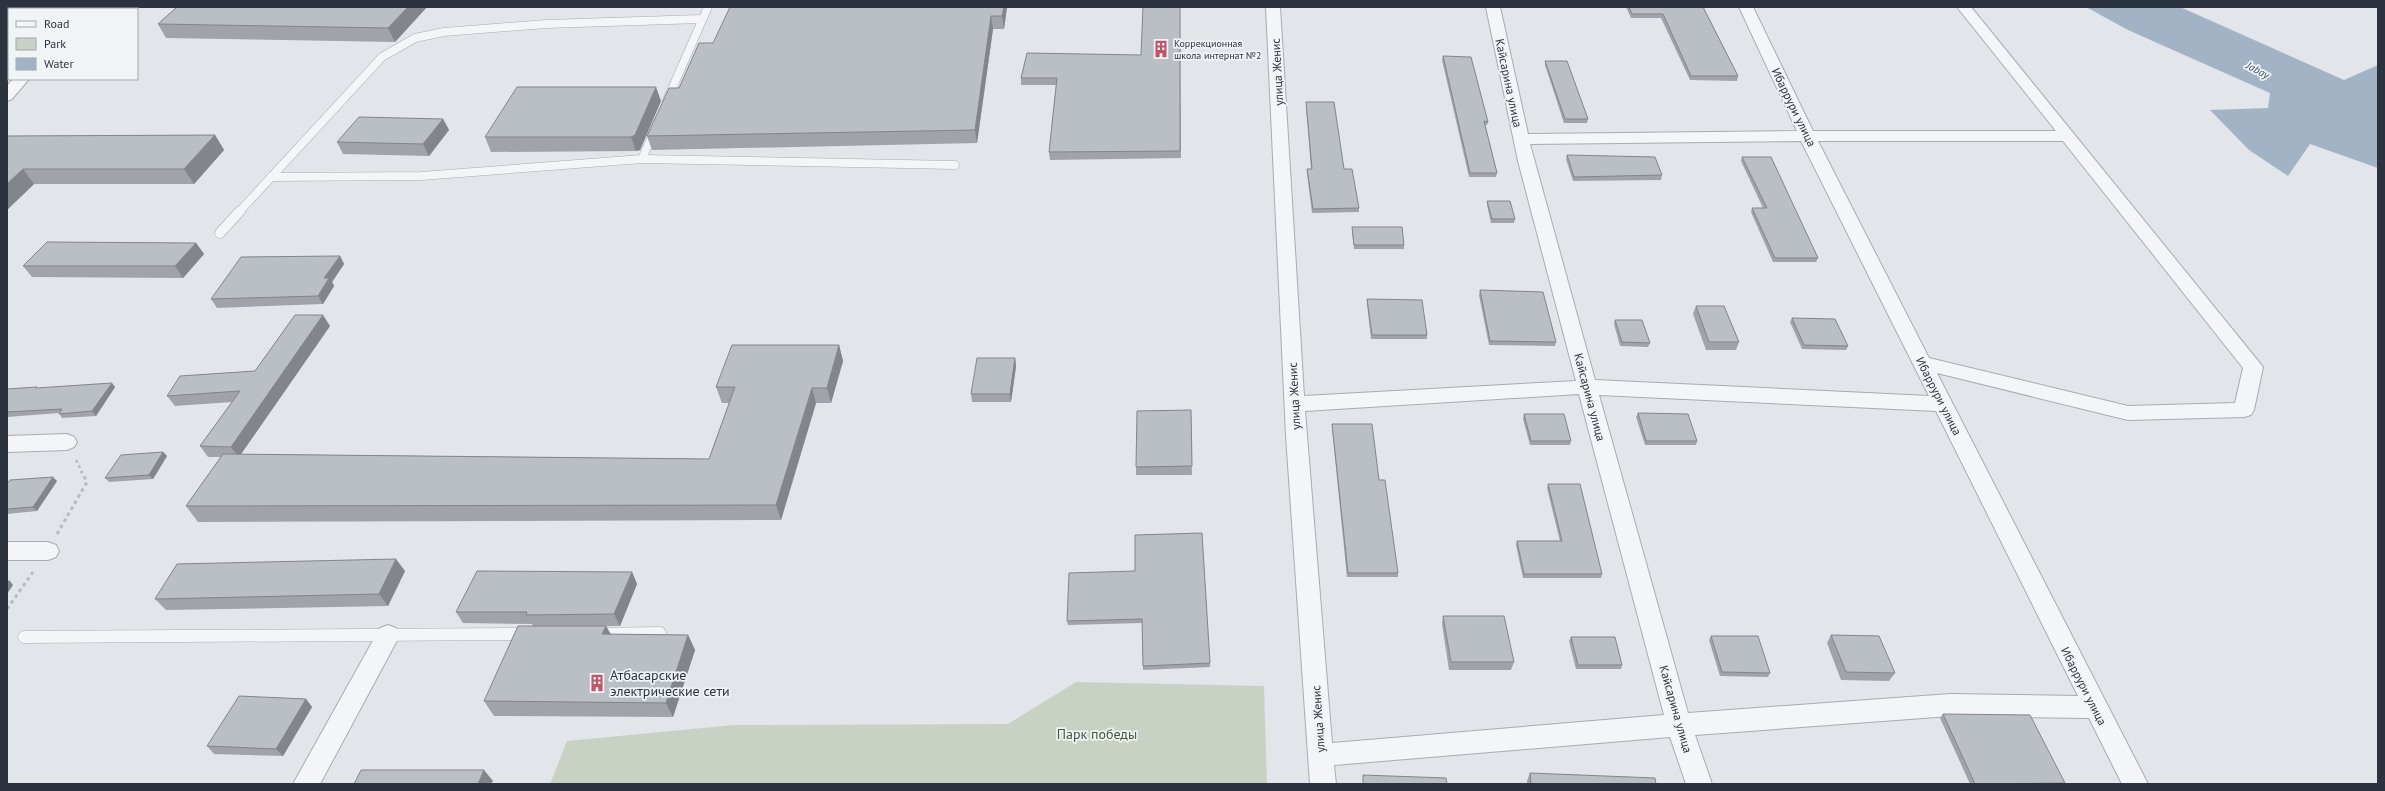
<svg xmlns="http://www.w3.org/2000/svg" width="2385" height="791" font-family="'PT Sans',sans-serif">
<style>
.green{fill:#c8d2c4}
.water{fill:#a1b3c5}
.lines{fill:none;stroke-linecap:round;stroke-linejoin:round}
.service-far2-casing{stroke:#a8acb3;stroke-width:9}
.service-far1-casing{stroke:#a8acb3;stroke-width:11}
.service-casing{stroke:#a8acb3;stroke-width:13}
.minor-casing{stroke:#a8acb3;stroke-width:2}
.path-far1{stroke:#b8bbc0;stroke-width:2.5;stroke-dasharray:3 3;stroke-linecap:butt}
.path{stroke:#b8bbc0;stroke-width:3;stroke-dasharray:3.5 3.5;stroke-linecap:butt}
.service-far2{stroke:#f4f5f8;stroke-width:8}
.service-far1{stroke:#f4f5f8;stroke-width:10}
.service{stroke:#f4f5f8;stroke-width:12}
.minor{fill:#f4f5f8;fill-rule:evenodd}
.wall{fill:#a0a3a9}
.shaded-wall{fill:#82858a}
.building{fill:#babec5;stroke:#82858a}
.labels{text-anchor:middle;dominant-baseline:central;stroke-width:3.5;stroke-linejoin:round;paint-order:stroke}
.far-poi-label{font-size:10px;fill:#2c333f;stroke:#f1f4f6;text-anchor:start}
.far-water-label{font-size:11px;font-style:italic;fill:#3a536e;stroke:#f1f4f6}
.street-label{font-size:12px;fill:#2c333f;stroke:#f1f4f6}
.near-poi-label{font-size:14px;fill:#2c333f;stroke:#f1f4f6;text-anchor:start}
.near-park-label{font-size:14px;fill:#41593b;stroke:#f1f4f6}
</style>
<rect width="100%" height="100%" fill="#e2e5e9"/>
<polygon class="green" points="1076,682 1264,686 1267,784 550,784 567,741 734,725 1008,724"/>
<polygon class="water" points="2086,7 2180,7 2344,80 2378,65 2378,168 2310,144 2288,176 2249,150 2210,110 2268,108 2270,93 2128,30"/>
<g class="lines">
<g class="service-far2-casing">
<g id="service-far2">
<polyline points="667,100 708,7"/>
<polyline points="642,159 655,129"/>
<polyline points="271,177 421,176 642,159 955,165"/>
<polyline points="239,212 382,57 415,38 444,32 546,24 701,19"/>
</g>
</g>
<g class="service-far1-casing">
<polyline id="service-far1" points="220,233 240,211"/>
</g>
<g class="service-casing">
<g id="service">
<polyline points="598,634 660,633"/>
<polyline points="24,637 528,634"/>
</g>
</g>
<g class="minor-casing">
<g id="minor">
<polygon points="93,7 108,7 107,9 92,9"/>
<path d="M1266,7H1280L1304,396L1576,381L1518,161L1486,7H1500L1528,134L1797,131L1739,7H1753L1813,131H2056L1957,7H1971L2263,367L2254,410L2251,415L2244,417L2128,420L1937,373L2148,784H2122L2089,718L1950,716L1695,735L1712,784H1686L1670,737L1334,765L1336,784H1310L1286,436ZM1801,141L1929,396L1595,380L1530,144ZM1818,141H2063L2243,368L2235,403L2128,406L1929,358ZM1579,394L1664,715L1332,743L1305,411ZM1599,395L1936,411L2078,696L1950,694L1688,713Z"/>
<polygon points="13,79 29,79 12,99 7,101 7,86"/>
<polygon points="67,434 74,437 77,442 74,447 67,450 7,452 7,436"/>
<polygon points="7,542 48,542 56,545 59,551 56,557 48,560 7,560"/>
<polygon points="388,625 396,628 400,635 320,784 293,784 380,628"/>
</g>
</g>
<polyline class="path-far1" points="76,460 82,472"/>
<g class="path">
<polyline points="57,534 87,482 81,471"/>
<polyline points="7,609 33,572"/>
</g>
<use href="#service-far2" class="service-far2"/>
<use href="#service-far1" class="service-far1"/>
<use href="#service" class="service"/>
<use href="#minor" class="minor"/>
</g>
<g class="wall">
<polygon points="177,7 427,7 395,42 166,38 158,24"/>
<polygon points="1007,7 1004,29 993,29 977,143 652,150 647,136 679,88 713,43"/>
<polygon points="1180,7 1181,158 1050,160 1049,152 1056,85 1021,85 1021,78 1141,55"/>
<polygon points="1626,7 1703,7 1738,76 1737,81 1690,80 1661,18 1631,18"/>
<polygon points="1443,56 1488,122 1487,125 1485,125 1497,173 1496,177 1469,177 1442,60"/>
<polygon points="1545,61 1588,119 1587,123 1564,123 1545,65"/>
<polygon points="661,101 640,150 636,151 491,152 485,137"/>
<polygon points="1306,102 1344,169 1359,208 1359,212 1312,213 1307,173 1307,169 1311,169 1306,106"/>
<polygon points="443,119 449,130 429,156 343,154 337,142"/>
<polygon points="215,135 224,150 194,184 34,184 7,210 7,136"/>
<polygon points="1567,155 1662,175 1661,180 1573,181 1566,159"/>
<polygon points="1742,157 1818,258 1816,262 1773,262 1751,212 1752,208 1763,208 1741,161"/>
<polygon points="1487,201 1515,219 1514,223 1491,223 1487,205"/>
<polygon points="1352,227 1404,245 1404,249 1354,249 1352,231"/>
<polygon points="196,243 204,254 183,278 32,277 23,266"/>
<polygon points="340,256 344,264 332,282 334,286 323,304 217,308 211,299"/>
<polygon points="1480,290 1556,342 1555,346 1489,345 1479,295"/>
<polygon points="1367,299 1427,335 1427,339 1371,339 1367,304"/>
<polygon points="1696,306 1739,342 1736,350 1706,350 1693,314"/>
<polygon points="1792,318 1848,346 1846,350 1802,349 1790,322"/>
<polygon points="1615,320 1650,343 1648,347 1620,346 1614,324"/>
<polygon points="330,326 241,454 709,459 729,403 722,403 716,387 839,345 843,361 831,403 816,403 781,520 198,522 186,506 221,457 208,457 200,446 232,402 175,406 167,396 255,371"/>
<polygon points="1015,358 1016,366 1011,402 972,402 971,394"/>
<polygon points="115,387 96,416 62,418 59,413 7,417 7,389"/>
<polygon points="1191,410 1192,475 1136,475 1136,467"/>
<polygon points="1638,413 1697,441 1696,445 1645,445 1636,417"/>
<polygon points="1524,414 1571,441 1570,445 1530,445 1523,419"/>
<polygon points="1332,424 1379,480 1398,573 1398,577 1347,577 1332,428"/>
<polygon points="163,452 167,456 153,479 109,482 105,478"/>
<polygon points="57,481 37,511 7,514 7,484"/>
<polygon points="1548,484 1602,574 1601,578 1523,578 1516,545 1517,541 1560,541 1547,488"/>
<polygon points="405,571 388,606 166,610 155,599"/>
<polygon points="1135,571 1210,663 1210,667 1143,670 1142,623 1068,625 1067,621"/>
<polygon points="632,572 637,584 620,626 606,626 611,634 688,635 695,650 673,717 494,716 484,701 533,626 532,624 463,623 456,612"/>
<polygon points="1443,616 1514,662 1511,670 1449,670 1442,624"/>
<polygon points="1831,635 1895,673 1889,681 1841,680 1827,643"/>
<polygon points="1711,636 1770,673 1768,677 1720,676 1709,640"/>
<polygon points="1571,637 1622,665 1621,669 1576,669 1569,641"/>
<polygon points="306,699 312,707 283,756 214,754 207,746"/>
<polygon points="1943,714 2065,783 2065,784 1970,784 1940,718"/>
<polygon points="1530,773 1656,784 1527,784 1527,781"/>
</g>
<g class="shaded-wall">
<polygon points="408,7 427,7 395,42 388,28"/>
<polygon points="1004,7 1007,7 1004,29 1002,16"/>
<polygon points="991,16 993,29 977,143 975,130"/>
<polygon points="656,87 661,101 640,150 636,151 631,137"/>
<polygon points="443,119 449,130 429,156 423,144"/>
<polygon points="215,135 224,150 194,184 184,169"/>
<polygon points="23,169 34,184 7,210 7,184"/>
<polygon points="196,243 204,254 183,278 175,266"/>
<polygon points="340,256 344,264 332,282 334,286 323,304 318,296 324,278"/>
<polygon points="323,315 330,326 239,457 231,447"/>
<polygon points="839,345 843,361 831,403 827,388"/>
<polygon points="1015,358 1016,366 1011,402 1010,394"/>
<polygon points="112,383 115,387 96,416 92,411"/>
<polygon points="812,388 816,403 781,520 776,505"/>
<polygon points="163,452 167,456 153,479 149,475"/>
<polygon points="53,477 57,481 37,511 33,507"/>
<polygon points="396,559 405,571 388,606 379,594"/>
<polygon points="632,572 637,584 620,626 614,614"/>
<polygon points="9,580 13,585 7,594 7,583"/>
<polygon points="606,626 614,641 602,634"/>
<polygon points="688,635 695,650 673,717 666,703"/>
<polygon points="306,699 312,707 283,756 276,749"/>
<polygon points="484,770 493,781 491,784 478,784"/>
</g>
<g class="building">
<polygon points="177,7 408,7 388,28 158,24"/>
<polygon points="730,7 1004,7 1002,16 991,16 975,130 647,136 669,88 679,88 699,43 713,43"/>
<polygon points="1143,7 1180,7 1180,151 1049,152 1057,78 1021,78 1027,53 1141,55"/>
<polygon points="1629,7 1703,7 1738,76 1691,76 1663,14 1632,14"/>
<polygon points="1443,56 1471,57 1488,122 1484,121 1497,173 1470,173"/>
<polygon points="1545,61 1567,61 1588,119 1565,119"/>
<polygon points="517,87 656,87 635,135 631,137 485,137"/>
<polygon points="1306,102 1334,102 1344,169 1352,169 1359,208 1313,209 1307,169 1312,169"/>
<polygon points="359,117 443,119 423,144 337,142"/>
<polygon points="215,135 184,169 23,169 7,184 7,136"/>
<polygon points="1567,155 1655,157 1662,175 1574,177"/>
<polygon points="1742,157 1771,157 1818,258 1775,258 1752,208 1767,208"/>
<polygon points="1487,201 1510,201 1515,219 1492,219"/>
<polygon points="1352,227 1402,227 1404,245 1354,245"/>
<polygon points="47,242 196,243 175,266 23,266"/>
<polygon points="340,256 324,278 329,278 318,296 211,299 241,257"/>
<polygon points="1480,290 1543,292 1556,342 1490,341"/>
<polygon points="1367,299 1422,300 1427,335 1372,335"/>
<polygon points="1696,306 1724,306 1739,342 1709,342"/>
<polygon points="295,315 323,315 231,447 200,446 240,391 167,396 180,376 255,371"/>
<polygon points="1792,318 1835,319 1848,346 1804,345"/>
<polygon points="1615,320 1642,320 1650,343 1622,342"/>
<polygon points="732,345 839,345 827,388 812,388 776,505 186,506 223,454 709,459 735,387 716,387"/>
<polygon points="977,358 1015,358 1010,394 971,394"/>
<polygon points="112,383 92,411 59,414 62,409 7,412 7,389 37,387 36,388"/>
<polygon points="1191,410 1192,466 1136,467 1137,411"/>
<polygon points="1638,413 1688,414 1697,441 1646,441"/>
<polygon points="1524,414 1564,414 1571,441 1531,441"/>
<polygon points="1332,424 1372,424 1379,480 1385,480 1398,573 1348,573"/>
<polygon points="163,452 149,475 105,478 121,455"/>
<polygon points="53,477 33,507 7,509 7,484 10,480"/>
<polygon points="1548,484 1580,484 1602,574 1524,574 1517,541 1562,541"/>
<polygon points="1202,533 1210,663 1143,666 1142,619 1067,621 1069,573 1135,571 1135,535"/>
<polygon points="396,559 379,594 155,599 177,564"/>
<polygon points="477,571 632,572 614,614 526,615 527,612 456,612"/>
<polygon points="1443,616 1504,616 1514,662 1451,662"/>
<polygon points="518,626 606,626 602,634 688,635 666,703 484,701"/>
<polygon points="1831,635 1879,636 1895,673 1846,672"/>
<polygon points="1711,636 1758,636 1770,673 1722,672"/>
<polygon points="1571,637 1615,637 1622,665 1578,665"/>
<polygon points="239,696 306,699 276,749 207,746"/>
<polygon points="1943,714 2030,715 2065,783 1975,784"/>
<polygon points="361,770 484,770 478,784 354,784"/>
<polygon points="1530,773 1655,778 1656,784 1531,784"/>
<polygon points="1363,775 1446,778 1447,784 1363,784"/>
</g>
<defs>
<g id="building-bare" transform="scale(1.38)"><path d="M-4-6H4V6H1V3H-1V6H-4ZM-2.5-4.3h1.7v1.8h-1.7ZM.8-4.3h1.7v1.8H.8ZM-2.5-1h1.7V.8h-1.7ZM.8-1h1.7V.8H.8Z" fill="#c05567" stroke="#f1f4f6" stroke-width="2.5" paint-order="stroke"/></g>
</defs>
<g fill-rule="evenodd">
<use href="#building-bare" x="1161" y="49"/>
<use href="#building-bare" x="597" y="683"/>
</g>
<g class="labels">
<g class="far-poi-label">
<text x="1174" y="43">Коррекционная<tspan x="1174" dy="12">школа интернат №2</tspan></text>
</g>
<g class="far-water-label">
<text transform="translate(2258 70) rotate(28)">Jabay</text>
</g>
<g class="street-label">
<text transform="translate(1277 72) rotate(-93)">улица Женис</text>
<text transform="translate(1509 83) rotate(78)">Кайсарина улица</text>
<text transform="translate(1794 107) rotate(64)">Ибаррури улица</text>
<text transform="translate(1294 396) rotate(-93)">улица Женис</text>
<text transform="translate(1939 396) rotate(63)">Ибаррури улица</text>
<text transform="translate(1590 397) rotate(75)">Кайсарина улица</text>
<text transform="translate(2084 686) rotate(63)">Ибаррури улица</text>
<text transform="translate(1676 709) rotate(74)">Кайсарина улица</text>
<text transform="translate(1318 719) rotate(-94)">улица Женис</text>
</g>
<g class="near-poi-label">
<text x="610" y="675">Атбасарские<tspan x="610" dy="16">электрические сети</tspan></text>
</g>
<g class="near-park-label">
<text x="1097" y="734">Парк победы</text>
</g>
</g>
<rect width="2385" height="791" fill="none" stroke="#2c333f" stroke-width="16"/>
<rect x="8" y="8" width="130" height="72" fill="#f1f4f6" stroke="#a2a7ad"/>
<rect x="16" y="21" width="20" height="6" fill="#f4f5f8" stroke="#a2a7ad"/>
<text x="44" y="28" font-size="12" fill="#2c333f">Road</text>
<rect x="16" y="38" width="20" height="12" fill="#c8d2c4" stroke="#a2a7ad"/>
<text x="44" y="48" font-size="12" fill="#2c333f">Park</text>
<rect x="16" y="58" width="20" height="12" fill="#a1b3c5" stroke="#a2a7ad"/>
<text x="44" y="68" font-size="12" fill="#2c333f">Water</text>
</svg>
